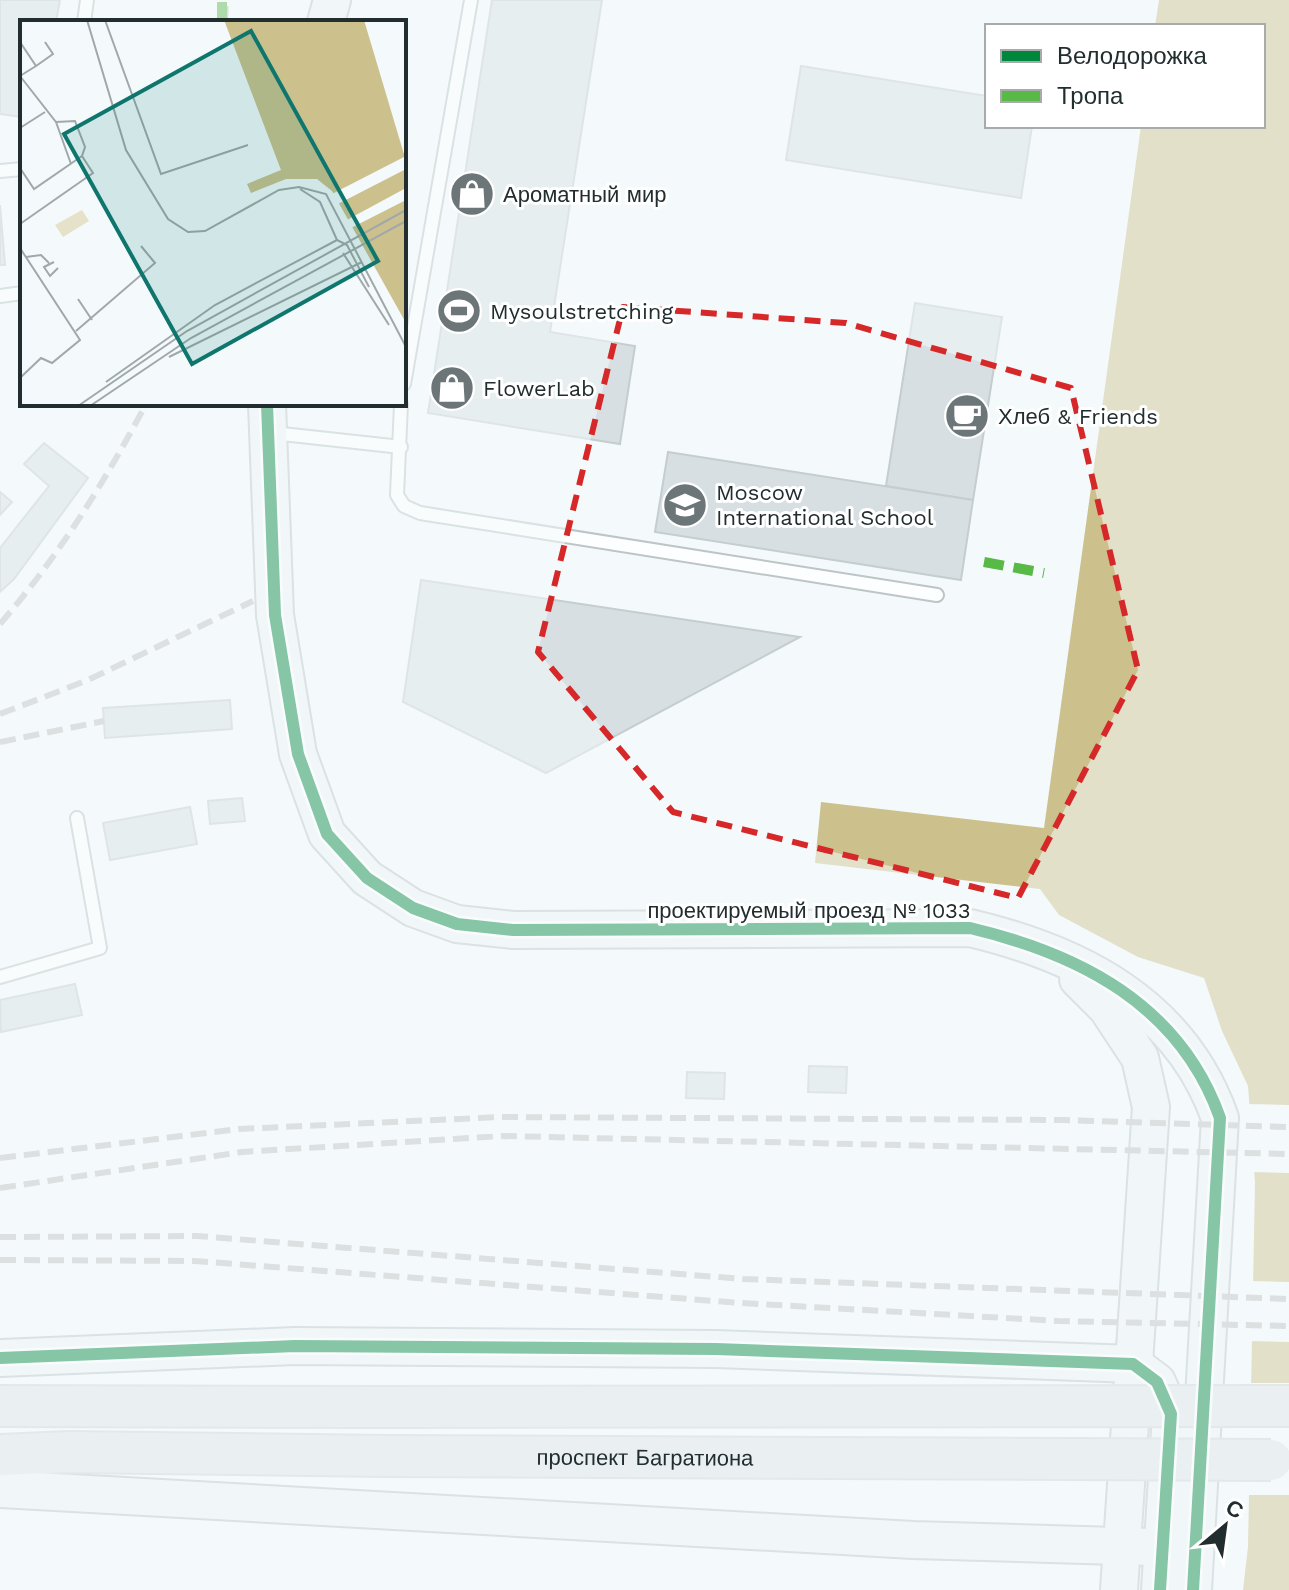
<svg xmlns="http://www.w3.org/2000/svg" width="1289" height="1590" font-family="'Work Sans',sans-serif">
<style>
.water{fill:#ccc18d}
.pier{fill:#f4fafc}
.building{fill:#d7dfe2;stroke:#c5cdcf;stroke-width:2}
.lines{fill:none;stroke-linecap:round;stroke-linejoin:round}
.lane-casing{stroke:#bdc5c7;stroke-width:16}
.secondary-casing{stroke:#bdc5c7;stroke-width:40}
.primary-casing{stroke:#cfd3d5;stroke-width:44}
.lane{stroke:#fdfeff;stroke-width:12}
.secondary{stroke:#eef2f3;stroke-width:36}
.primary{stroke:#dee5e7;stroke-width:40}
.rail{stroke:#bec0c0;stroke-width:6;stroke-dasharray:16 8;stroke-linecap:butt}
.primary-bridge-casing{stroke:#cfd3d5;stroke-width:44;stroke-linecap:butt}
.primary-bridge{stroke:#dee5e7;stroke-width:40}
.quiet{stroke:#58b947;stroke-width:10;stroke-dasharray:20 10;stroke-linecap:butt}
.cycleway-casing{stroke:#fff;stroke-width:17}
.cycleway{stroke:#00873e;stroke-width:12}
.marked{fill:none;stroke:#d62828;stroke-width:6;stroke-dasharray:16 10;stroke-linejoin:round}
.labels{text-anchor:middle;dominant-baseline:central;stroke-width:6;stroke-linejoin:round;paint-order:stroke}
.poi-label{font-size:22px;fill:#222d30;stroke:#fff;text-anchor:start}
.street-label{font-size:22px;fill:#222d30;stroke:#fff}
.inset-road{fill:none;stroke:#a0a8aa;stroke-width:2}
.view{fill:#0f766e;fill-opacity:0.15;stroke:#0f766e;stroke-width:4}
.inset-edge{fill:none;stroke:#222d30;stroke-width:4}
</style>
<rect width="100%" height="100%" fill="#f4fafc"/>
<polygon class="water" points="1159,0 1289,0 1289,1590 1243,1590 1248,1547 1255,1183 1248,1086 1222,1031 1204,978 1138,957 1059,915 1040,889 815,863 821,802 1044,828 1141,126 1263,126 1263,26 1155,26"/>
<g class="pier">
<polygon points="1245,1104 1289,1105 1289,1173 1250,1172"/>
<polygon points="1249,1281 1289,1282 1289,1342 1249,1341"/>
<polygon points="1248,1383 1289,1383 1289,1495 1245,1495"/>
</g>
<g class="building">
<polygon points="0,0 60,0 56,22 22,22 22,117 0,114"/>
<polygon points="492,0 602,0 550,332 635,346 620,444 428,413"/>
<polygon points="801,66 987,96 987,126 1032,126 1021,198 786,160"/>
<polygon points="0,205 5,265 0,265"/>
<polygon points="915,303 1002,317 973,500 886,486"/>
<polygon points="44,443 88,478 14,579 0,592 0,548 49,486 24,464"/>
<polygon points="668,452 973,500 961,580 655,532"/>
<polygon points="0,492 12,502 0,515"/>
<polygon points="421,580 800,637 546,773 403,702"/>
<polygon points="230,700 232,729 105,738 103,708"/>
<polygon points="242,798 245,821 210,824 208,801"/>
<polygon points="190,807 197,844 110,860 103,823"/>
<polygon points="75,984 82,1015 1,1032 0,1000"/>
<polygon points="809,1066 847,1067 846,1093 808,1092"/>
<polygon points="687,1072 725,1073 724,1099 686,1098"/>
</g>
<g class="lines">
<g class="lane-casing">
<g id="lane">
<polyline points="84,22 87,0"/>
<polyline points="0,171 22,169"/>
<polyline points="0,296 22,293"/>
<polyline points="404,384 471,0"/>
<polyline points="401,404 397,495 404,506 420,513 937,595"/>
<polyline points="273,433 401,447"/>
<polyline points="0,977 100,948 77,818"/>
</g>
</g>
<g class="secondary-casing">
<g id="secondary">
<polyline points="326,22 332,0"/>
<path d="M267,404L275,615L298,754L327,834L367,878L413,908L457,924L513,930L970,928C1080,954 1180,1005 1220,1118L1193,1590"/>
<polyline points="1078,979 1107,1008 1140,1058 1151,1107 1119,1590"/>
<polyline points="0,1358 295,1346 716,1349 1133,1364 1157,1382 1171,1414 1160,1590"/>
<polyline points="0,1489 913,1540 1185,1548"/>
</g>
</g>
<g class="primary-casing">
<g id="primary">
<polyline points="0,1406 387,1407"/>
<polyline points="0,1455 69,1452 387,1456"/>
</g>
</g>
<use href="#lane" class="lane"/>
<use href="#secondary" class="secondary"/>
<use href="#primary" class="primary"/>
<g class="rail">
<polyline points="225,22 226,0"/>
<path d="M0,624C59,556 104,483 146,404"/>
<polyline points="0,714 88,680 253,601"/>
<polyline points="0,742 104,721"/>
<polyline points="0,1158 239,1129 501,1117 1064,1120 1289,1127"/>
<polyline points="0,1188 242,1152 503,1136 1289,1154"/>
<polyline points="0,1237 197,1236 743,1279 1289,1299"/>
<polyline points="0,1260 195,1261 741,1303 1059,1321 1289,1326"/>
</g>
<g class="primary-bridge-casing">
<g id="primary-bridge">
<polyline points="387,1407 1289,1406"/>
<path id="s1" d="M387,1456L1271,1460"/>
</g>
</g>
<use href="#primary-bridge" class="primary-bridge"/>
<g class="quiet">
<polyline points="222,22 222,0"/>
<polyline points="984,562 1044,573"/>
</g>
<g class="cycleway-casing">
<g id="cycleway">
<path d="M267,404L275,615L298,754L327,834L367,878L413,908L457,924L513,930L970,928C1080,954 1180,1005 1220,1118L1193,1590"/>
<polyline points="0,1358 295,1346 716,1349 1133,1364 1157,1382 1171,1414 1160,1590"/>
</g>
</g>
<use href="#cycleway" class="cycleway"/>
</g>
<path d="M0 0H1289V1590H0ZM623,307L846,323L1071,388L1138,670L1018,898L673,812L538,652Z" fill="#f4fafc" fill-opacity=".55" fill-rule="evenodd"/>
<path class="marked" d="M623,307L846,323L1071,388L1138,670L1018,898L673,812L538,652Z"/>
<defs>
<g id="shop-disc" transform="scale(2.3)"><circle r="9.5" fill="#6c7577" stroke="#fff"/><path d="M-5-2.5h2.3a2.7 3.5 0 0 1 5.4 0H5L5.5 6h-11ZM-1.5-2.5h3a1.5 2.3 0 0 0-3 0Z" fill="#fff"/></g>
<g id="stadium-disc" transform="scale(2.3)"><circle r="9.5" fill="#6c7577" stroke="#fff"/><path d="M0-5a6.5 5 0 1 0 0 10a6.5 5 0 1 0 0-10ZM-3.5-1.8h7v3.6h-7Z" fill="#fff"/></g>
<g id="cafe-disc" transform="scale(2.3)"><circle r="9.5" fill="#6c7577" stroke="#fff"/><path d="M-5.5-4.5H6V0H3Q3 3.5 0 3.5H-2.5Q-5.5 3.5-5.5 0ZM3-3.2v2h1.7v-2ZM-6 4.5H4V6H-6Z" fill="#fff"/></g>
<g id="school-disc" transform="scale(2.3)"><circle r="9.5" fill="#6c7577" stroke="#fff"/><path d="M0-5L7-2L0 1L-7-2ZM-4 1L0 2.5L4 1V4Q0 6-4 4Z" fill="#fff"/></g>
</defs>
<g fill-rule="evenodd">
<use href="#shop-disc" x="472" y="194"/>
<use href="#stadium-disc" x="459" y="311"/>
<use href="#shop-disc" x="452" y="388"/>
<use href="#cafe-disc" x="967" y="416"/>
<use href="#school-disc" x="685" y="505"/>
</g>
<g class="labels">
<g class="poi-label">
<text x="503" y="194">Ароматный мир</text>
<text x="490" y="311">Mysoulstretching</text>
<text x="483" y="388">FlowerLab</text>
<text x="998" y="416">Хлеб &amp; Friends</text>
<text x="716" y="492">Moscow<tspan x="716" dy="25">International School</tspan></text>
</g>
<g class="street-label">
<text x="809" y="910">проектируемый проезд № 1033</text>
<text stroke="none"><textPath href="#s1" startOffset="258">проспект Багратиона</textPath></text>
</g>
</g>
<g transform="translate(20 20)">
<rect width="386" height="386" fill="#f4fafc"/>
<path d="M62,190L69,201L43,217L35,205Z" fill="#e5e2c9"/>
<path d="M204,0H344L386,141V303L312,171L297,159H266L231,173L227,164L261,150Z" fill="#ccc18d"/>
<path d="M386,136V149L316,185L310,175ZM386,168V180L329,209L325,201Z" fill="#f4fafc"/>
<path class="inset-road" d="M67,0L106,130L148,199L168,212L185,211L259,170L279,167L306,174L386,327M85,0L141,154L228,125M0,22L16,46L0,56M16,46L33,34L25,22M0,56L36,102L55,101L65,127L62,136L73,153L0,204M36,102L51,144M0,108L25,92M0,148L14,169L62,136M280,169L300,182L317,220M317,220L327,225L349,267M0,228L60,320L32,343L21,338L0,358M323,233L369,305M6,237L21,235L29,243M34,242L24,247L30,256L38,248M58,279L72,300M56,311L135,243L121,226M149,337L342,242M86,362L195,285L317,220M58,386L167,311L386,190M70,386L171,318L386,201"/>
<path class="view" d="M231,11L358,241L172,344L44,114Z"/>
<rect width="386" height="386" class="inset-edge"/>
</g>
<rect x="985" y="24" width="280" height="104" fill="#ffffff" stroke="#a7abac" stroke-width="2"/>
<rect x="1001" y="50" width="40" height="12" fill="#00873e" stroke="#a7abac" stroke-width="2"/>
<text x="1057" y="64" font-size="24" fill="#222d30">Велодорожка</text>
<rect x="1001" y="90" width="40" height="12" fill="#58b947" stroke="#a7abac" stroke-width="2"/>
<text x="1057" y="104" font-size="24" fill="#222d30">Тропа</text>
<g transform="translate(1225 1526) rotate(29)" stroke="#ffffff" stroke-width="6" paint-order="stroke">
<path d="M0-6L14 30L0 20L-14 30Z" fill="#222d30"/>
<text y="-12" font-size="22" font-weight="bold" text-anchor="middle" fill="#222d30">С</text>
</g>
</svg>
